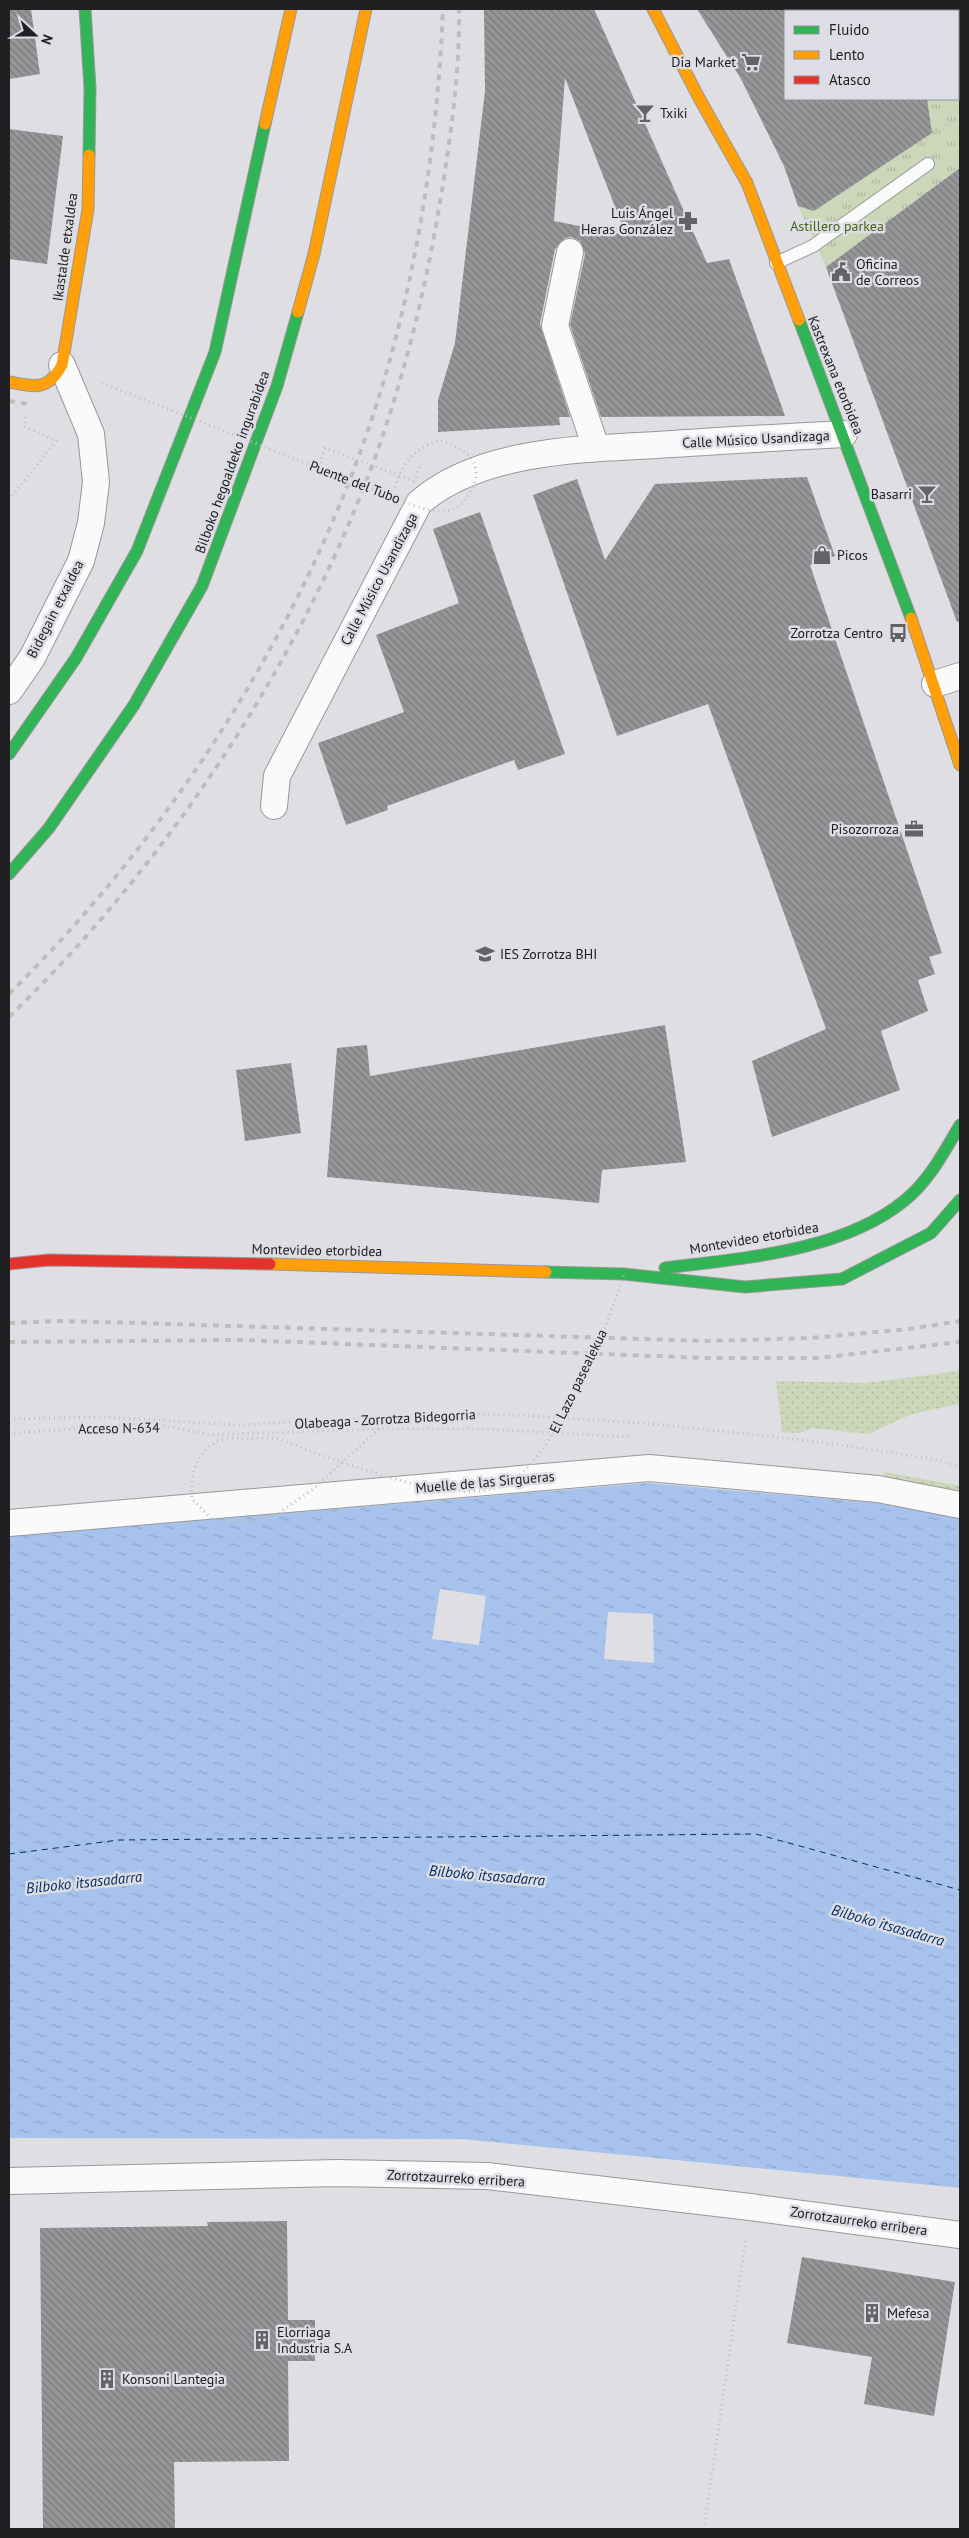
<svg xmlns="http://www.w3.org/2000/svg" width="969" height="2538" font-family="'PT Sans',sans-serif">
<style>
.grass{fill:url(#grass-tufts)}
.garden{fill:url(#garden-dots)}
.water{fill:url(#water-ripples)}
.pier{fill:#dfdfe3}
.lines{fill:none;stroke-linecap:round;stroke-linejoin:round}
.ferry{stroke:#052c60;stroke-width:1;stroke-dasharray:6 5;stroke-linecap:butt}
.building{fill:url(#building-back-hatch);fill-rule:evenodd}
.lane-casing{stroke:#98989a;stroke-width:14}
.street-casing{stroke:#98989a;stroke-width:28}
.fast-casing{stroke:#98989a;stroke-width:13}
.slow-casing{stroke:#98989a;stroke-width:13}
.jam-casing{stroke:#98989a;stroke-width:13}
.path{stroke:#bfbfbf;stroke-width:3;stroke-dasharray:1 4;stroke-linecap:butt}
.lane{stroke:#fafafb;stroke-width:12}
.street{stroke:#fafafb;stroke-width:26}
.fast{stroke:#30b455;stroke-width:11}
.slow{stroke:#ff9f0a;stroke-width:11}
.jam{stroke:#e5322d;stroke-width:11}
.rail{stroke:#bdbdbe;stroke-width:4;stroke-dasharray:6 6;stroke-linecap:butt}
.path-bridge{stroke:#bfbfbf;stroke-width:3;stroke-dasharray:1 4;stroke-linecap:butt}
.labels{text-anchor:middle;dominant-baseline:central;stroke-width:5;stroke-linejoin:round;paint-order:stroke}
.poi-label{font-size:14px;fill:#202022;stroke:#dddee5;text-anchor:start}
.park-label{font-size:14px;fill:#4b6117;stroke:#dddee5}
.street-label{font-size:14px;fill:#202022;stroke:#dddee5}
.water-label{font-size:15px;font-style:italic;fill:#052c60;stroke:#dddee5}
</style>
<defs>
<pattern id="grass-tufts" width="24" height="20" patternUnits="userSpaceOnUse" patternTransform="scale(1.25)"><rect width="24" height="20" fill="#cbd7b8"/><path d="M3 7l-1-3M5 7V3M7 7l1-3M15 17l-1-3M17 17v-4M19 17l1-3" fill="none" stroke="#aeb89e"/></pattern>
<pattern id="garden-dots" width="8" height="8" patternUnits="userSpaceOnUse" patternTransform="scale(1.25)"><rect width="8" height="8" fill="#cbd7b8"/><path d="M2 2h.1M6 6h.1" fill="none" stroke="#aeb89e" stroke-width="1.8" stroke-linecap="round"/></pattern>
<pattern id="water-ripples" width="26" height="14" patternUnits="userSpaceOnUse" patternTransform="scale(1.25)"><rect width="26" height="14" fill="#a6c2ed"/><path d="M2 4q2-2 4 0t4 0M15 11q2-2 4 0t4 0" fill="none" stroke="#8fa6cb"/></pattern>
<pattern id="building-back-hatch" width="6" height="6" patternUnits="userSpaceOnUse" patternTransform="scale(1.25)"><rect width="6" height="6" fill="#969597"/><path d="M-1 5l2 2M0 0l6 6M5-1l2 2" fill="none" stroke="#7a797b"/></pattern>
</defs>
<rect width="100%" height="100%" fill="#dfdfe3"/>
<polygon class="grass" points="914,9 960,9 960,170 826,267 798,206 814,211 931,133 927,99 958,99 958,11 914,11"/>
<g class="garden">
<polygon points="960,1371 960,1404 912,1414 868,1434 811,1428 800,1433 782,1432 776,1381 866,1383"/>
<polygon points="884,1472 960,1486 960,1495 882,1481"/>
</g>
<polygon class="water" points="648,1483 900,1505 960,1517 960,2188 462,2139 9,2138 9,1536"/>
<g class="pier">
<polygon points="440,1589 486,1596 479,1645 432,1639"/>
<polygon points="608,1612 653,1614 654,1663 604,1659"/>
</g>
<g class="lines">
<polyline class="ferry" points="9,1854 119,1840 756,1834 960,1890"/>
</g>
<g class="building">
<polygon points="9,9 31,9 40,74 9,79"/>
<path d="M484,9H594L707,263L729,259L785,416L601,417L570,325L585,254L580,241L572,237L565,238L555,249L540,324L570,417H559L560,425L438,432V400L455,343L485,91ZM565,78L626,235L554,221Z"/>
<polygon points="697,9 785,9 785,99 927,99 932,133 814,211 798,206 784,166 741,79"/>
<polygon points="9,129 63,136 47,264 9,259"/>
<polygon points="960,168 960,621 957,622 826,267"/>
<polygon points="807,477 835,556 810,565 942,953 929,957 935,974 918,980 928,1011 881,1031 900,1090 772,1137 752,1061 826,1029 708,704 617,736 533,495 577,479 605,560 655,484"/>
<polygon points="480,512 565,754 518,770 514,760 387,806 388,810 346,825 318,743 404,712 376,635 459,603 433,529"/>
<polygon points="665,1025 686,1162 602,1170 599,1203 327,1177 337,1048 367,1045 370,1076"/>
<polygon points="291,1063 301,1133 245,1141 236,1070"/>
<polygon points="287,2221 288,2320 315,2320 315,2361 288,2361 289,2461 174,2462 175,2529 43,2529 40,2228 208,2226 207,2222"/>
<polygon points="802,2257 955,2282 934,2416 864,2404 872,2357 787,2343"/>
</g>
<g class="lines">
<g class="lane-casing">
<polyline id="lane" points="776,263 813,246 928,164"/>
</g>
<g class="street-casing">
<g id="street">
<polyline points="570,252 555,326 596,448"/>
<polyline points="935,684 960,676"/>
<polyline points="9,691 32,658 81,561 91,523 96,482 91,434 62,365"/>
<path d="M274,806L277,776L419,503C483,447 593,449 673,444C730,440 787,437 844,434"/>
<polyline points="9,1523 649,1468 878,1489 960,1505"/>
<polyline points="9,2181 337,2173 487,2176 750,2207 960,2235"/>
</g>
</g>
<g class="fast-casing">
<g id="fast">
<polyline points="85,9 90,88 89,155"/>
<polyline points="799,320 911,618"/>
<polyline points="9,754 76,658 137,551 215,352 265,124"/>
<polyline points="9,874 49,828 134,705 202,586 277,386 298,312"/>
<path d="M665,1268C742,1258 841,1252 904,1201C929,1181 944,1152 960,1125"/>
<polyline points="546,1272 624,1274 745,1287 842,1279 931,1233 960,1200"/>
</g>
</g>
<g class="slow-casing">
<g id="slow">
<polyline points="653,9 699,98 747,183 799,320"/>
<polyline points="265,124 291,9"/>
<polyline points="298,312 314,254 366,9"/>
<path d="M9,382C35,387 48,391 62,365L88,209L89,155"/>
<polyline points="911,618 960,765"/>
<polyline points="270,1264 546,1272"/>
</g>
</g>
<g class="jam-casing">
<polyline id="jam" points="9,1264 49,1260 270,1264"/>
</g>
<g class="path">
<polyline points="947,9 947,11"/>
<polyline points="958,70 960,84"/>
<polyline points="926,139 960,117"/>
<polyline points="951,168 960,161"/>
<polyline points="26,417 24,426 56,441 59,438"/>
<polyline points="9,500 56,441"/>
<polyline points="9,1419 101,1417 239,1425 454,1413 535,1416 665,1425 820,1442 933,1459 960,1467"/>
<polyline points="9,1433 155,1424 211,1435 379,1429 482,1429 631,1437"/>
<polyline points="543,1644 556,1506"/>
<polyline points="704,2529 746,2237"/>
</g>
<use href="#lane" class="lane"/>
<use href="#street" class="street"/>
<use href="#fast" class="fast"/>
<use href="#slow" class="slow"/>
<use href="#jam" class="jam"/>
<g class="rail">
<polyline points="9,401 28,404"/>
<path d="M9,994C165,840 295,641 367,433C414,297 437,152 443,9"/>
<path d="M9,1017C167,864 301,662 376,455C406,371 427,283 441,196C451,134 460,71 459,9"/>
<polyline points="9,1323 57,1321 140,1323 706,1341 811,1338 909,1329 960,1321"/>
<polyline points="9,1342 243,1340 705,1358 818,1358 960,1342"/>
</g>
<g class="path-bridge">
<path d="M102,383L412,505C423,508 434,512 446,511C465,509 482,481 474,463C468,450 451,444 439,440C411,451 404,461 394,489"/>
<polyline points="319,468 325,448 414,481 421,464"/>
<path d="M379,1429L313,1489L273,1517L239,1522L212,1519L192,1499C190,1475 196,1446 225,1439C232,1437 243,1439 251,1439C259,1438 269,1437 277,1439C289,1442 301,1448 313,1452C362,1469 453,1505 503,1486C552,1467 609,1324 624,1274"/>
</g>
</g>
<defs>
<g id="supermarket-bare" transform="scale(1.5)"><path d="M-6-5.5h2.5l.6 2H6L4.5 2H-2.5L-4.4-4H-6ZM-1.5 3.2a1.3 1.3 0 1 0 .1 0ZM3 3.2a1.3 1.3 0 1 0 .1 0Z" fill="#636366" stroke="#dddee5" stroke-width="2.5" paint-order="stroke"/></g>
<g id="bar-bare" transform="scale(1.5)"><path d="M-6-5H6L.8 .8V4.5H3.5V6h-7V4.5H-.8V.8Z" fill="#636366" stroke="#dddee5" stroke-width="2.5" paint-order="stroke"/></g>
<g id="pharmacy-bare" transform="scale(1.5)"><path d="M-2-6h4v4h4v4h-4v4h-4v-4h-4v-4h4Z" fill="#636366" stroke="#dddee5" stroke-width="2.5" paint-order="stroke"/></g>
<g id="civic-bare" transform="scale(1.5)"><path d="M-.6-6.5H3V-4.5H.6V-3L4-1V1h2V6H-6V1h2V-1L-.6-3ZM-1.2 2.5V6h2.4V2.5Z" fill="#636366" stroke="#dddee5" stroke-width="2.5" paint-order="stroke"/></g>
<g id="shop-bare" transform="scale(1.5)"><path d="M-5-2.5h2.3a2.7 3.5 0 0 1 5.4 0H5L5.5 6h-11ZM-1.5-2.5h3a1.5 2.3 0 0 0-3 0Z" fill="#636366" stroke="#dddee5" stroke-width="2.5" paint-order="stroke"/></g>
<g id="bus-bare" transform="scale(1.5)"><path d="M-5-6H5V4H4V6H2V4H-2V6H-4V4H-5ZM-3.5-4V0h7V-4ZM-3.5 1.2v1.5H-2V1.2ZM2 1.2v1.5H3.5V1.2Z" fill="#636366" stroke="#dddee5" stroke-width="2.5" paint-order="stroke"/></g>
<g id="office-bare" transform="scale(1.5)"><path d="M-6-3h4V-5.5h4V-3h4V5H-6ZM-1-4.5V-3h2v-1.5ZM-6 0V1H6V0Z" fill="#636366" stroke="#dddee5" stroke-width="2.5" paint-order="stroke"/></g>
<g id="school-bare" transform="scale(1.5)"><path d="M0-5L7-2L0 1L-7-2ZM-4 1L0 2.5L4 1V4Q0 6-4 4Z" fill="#636366" stroke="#dddee5" stroke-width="2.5" paint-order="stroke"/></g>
<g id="building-bare" transform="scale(1.5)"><path d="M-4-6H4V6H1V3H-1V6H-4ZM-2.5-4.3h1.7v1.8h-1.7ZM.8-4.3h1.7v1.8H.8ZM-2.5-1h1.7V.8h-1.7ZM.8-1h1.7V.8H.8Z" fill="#636366" stroke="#dddee5" stroke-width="2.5" paint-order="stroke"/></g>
</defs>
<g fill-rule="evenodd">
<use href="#supermarket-bare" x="751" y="62"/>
<use href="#bar-bare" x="645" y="113"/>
<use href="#pharmacy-bare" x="688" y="221"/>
<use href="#civic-bare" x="841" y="272"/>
<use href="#bar-bare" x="927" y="494"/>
<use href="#shop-bare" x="822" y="555"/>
<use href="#bus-bare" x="898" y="633"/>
<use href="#office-bare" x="914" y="829"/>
<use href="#school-bare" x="485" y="954"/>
<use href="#building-bare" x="872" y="2313"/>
<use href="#building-bare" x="262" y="2340"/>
<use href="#building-bare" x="107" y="2379"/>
</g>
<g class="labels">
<g class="poi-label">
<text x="736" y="62" text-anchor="end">Dia Market</text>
<text x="660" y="113">Txiki</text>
<text x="673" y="213" text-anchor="end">Luis Ángel<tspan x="673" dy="16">Heras González</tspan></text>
<text x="856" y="264">Oficina<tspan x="856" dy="16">de Correos</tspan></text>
<text x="912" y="494" text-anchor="end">Basarri</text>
<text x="837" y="555">Picos</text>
<text x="883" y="633" text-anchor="end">Zorrotza Centro</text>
<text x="899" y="829" text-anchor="end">Pisozorroza</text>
<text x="500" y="954">IES Zorrotza BHI</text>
<text x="887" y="2313">Mefesa</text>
<text x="277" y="2332">Elorriaga<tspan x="277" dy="16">Industria S.A</tspan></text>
<text x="122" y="2379">Konsoni Lantegia</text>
</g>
<g class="park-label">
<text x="837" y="226">Astillero parkea</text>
</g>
<g class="street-label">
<text transform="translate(65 247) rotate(-82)">Ikastalde etxaldea</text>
<text transform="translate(836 375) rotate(68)">Kastrexana etorbidea</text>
<text transform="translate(756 439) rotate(-3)">Calle Músico Usandizaga</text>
<text transform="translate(232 462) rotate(-70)">Bilboko hegoaldeko ingurabidea</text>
<text transform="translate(355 482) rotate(21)">Puente del Tubo</text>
<text transform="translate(379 579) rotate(-62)">Calle Músico Usandizaga</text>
<text transform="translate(55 609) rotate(-63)">Bidegain etxaldea</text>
<text transform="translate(754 1238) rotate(-10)">Montevideo etorbidea</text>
<text transform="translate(317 1250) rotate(1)">Montevideo etorbidea</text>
<text transform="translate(578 1381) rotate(-64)">El Lazo pasealekua</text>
<text transform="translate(385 1419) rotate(-3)">Olabeaga - Zorrotza Bidegorria</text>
<text transform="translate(119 1428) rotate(-1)">Acceso N-634</text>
<text transform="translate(485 1482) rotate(-5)">Muelle de las Sirgueras</text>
<text transform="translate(456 2178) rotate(3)">Zorrotzaurreko erribera</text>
<text transform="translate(859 2221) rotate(8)">Zorrotzaurreko erribera</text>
</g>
<g class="water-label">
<text transform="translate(487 1875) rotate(5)">Bilboko itsasadarra</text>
<text transform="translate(84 1882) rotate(-6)">Bilboko itsasadarra</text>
<text transform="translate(888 1925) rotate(16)">Bilboko itsasadarra</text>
</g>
</g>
<rect width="969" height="2538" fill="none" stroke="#202022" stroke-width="20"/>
<rect x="784" y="10" width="175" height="90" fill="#dddee5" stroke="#919297"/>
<rect x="794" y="26" width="25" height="8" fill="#30b455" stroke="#919297"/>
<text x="829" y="35" font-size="15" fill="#202022">Fluido</text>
<rect x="794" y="51" width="25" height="8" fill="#ff9f0a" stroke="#919297"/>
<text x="829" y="60" font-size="15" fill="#202022">Lento</text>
<rect x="794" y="76" width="25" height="8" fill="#e5322d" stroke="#919297"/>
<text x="829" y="85" font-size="15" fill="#202022">Atasco</text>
<g transform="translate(35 35) rotate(111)" stroke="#dddee5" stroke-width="4" paint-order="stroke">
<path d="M0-4L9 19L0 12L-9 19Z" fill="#202022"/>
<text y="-8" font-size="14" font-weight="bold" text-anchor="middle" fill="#202022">N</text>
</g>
</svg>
